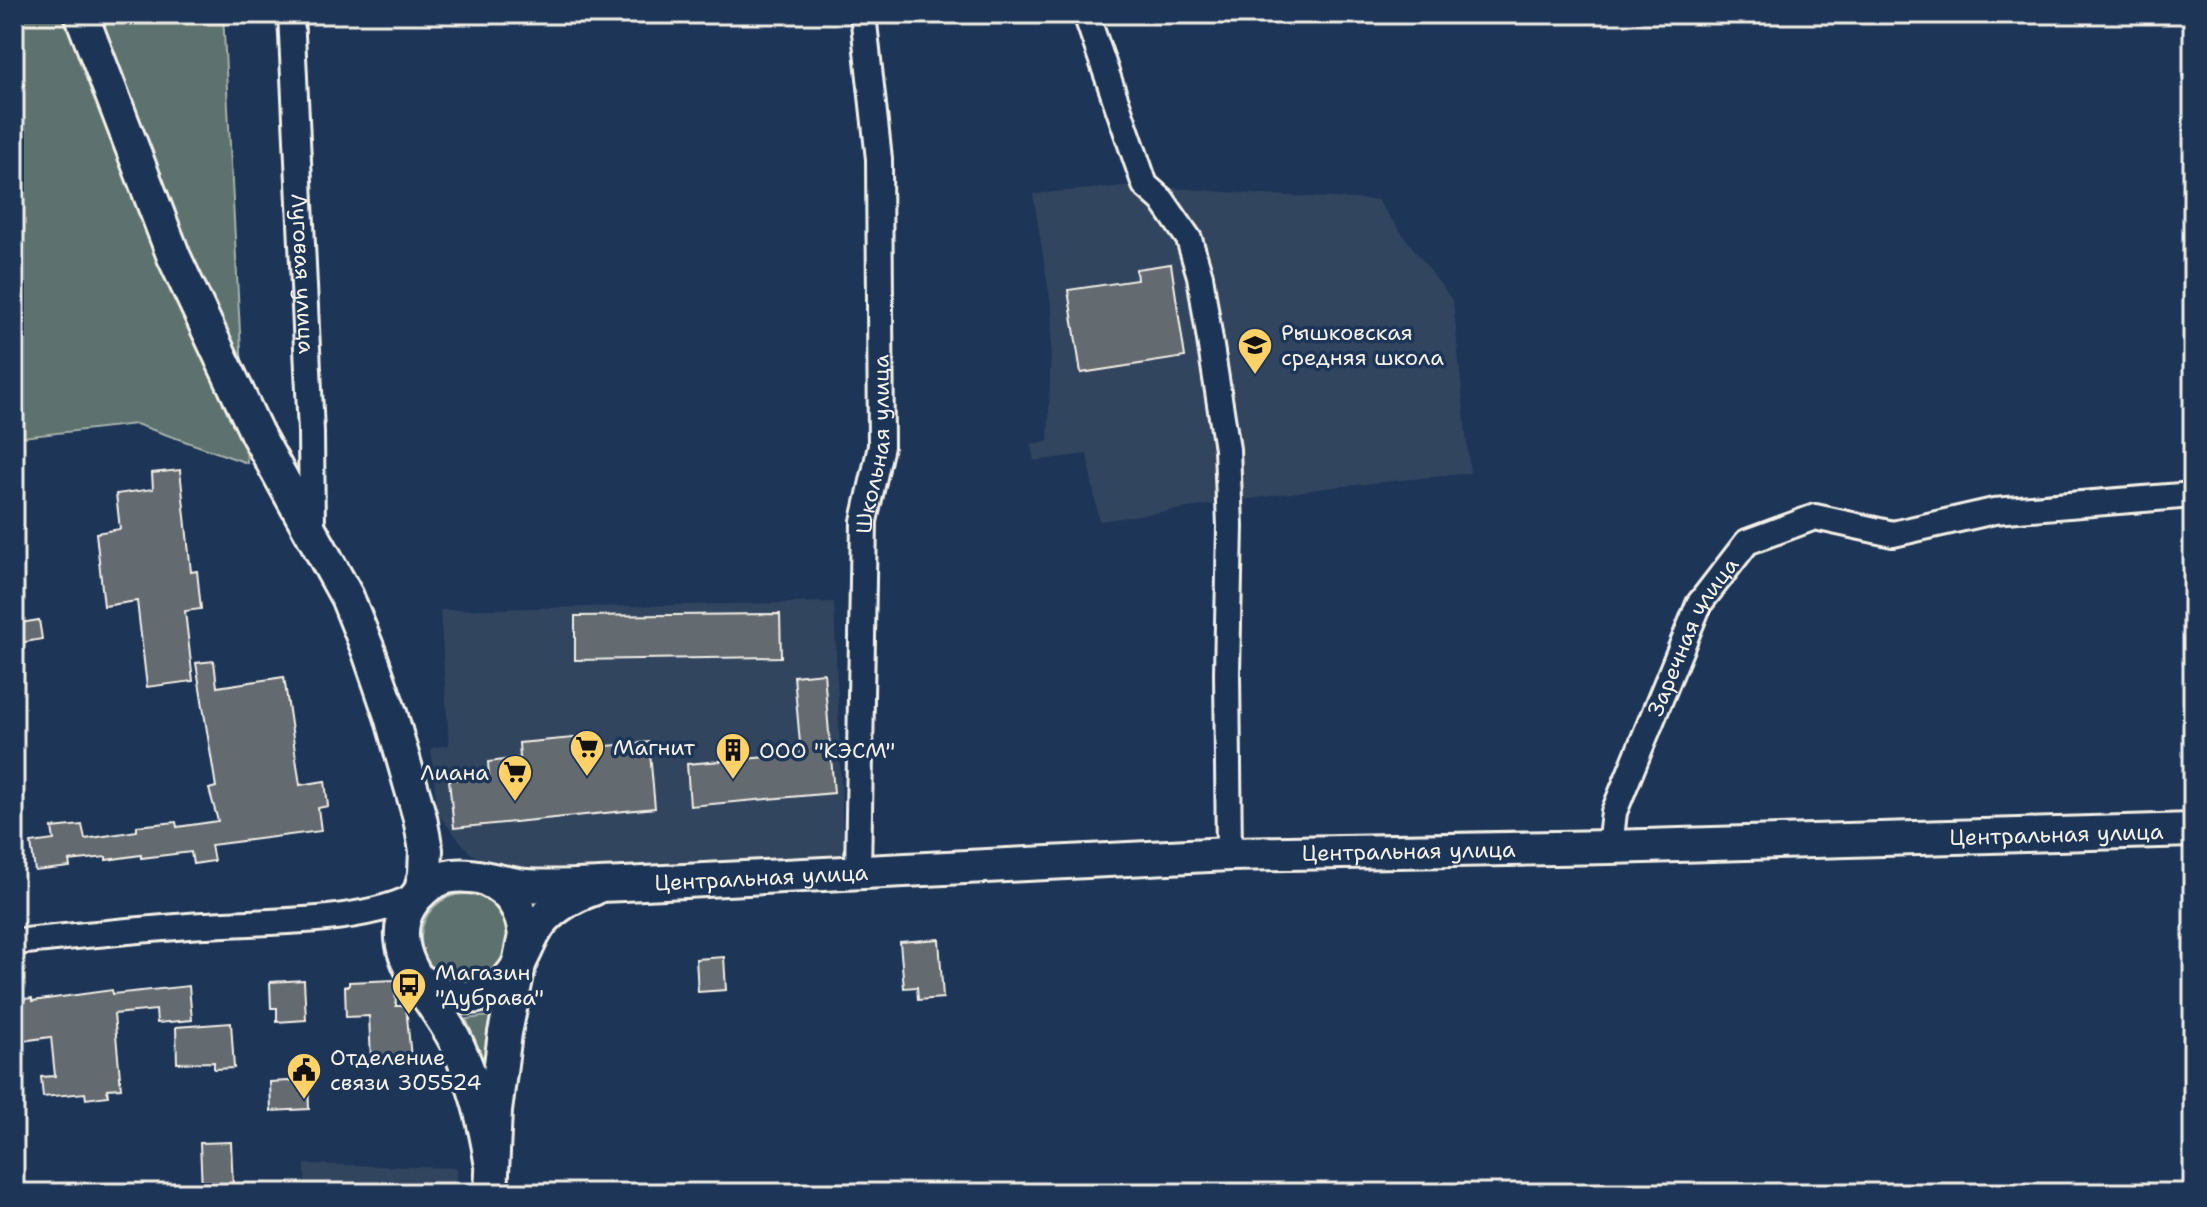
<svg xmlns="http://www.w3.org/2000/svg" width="2207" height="1207" font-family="'Shantell Sans',sans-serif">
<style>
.built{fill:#32455e}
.green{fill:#5d726e;stroke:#a8b2ab;stroke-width:2}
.building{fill:#646b70;stroke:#f4f1e8;stroke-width:2}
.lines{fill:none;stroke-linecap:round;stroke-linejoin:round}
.minor-casing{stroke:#f4f1e8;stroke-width:30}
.major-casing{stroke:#f4f1e8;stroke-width:38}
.minor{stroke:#1d3557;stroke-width:24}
.major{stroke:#1d3557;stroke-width:32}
.labels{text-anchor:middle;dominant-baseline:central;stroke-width:7;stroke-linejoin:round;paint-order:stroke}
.street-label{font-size:22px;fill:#f4f1e8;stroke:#1d3557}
.poi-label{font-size:22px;fill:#f4f1e8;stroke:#1d3557;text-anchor:start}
</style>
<rect width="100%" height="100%" fill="#1d3557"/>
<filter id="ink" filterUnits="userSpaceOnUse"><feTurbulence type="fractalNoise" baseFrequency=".0125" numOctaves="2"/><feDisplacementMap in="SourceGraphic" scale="16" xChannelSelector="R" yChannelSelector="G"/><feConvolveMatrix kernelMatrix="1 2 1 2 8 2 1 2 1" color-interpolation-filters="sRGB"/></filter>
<g filter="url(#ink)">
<g class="built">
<polygon points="1135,185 1266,195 1377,200 1453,301 1470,473 1325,488 1099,521 1087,454 1034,461 1031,444 1048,441 1052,311 1033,194"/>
<polygon points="834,602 844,860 552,875 504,869 470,853 437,813 431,748 449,745 440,610"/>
<polygon points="305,1164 457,1168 457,1193 252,1193 305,1190"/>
</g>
<g class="green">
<polygon points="14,14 223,14 247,463 136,424 14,438"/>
<circle cx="465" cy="938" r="44"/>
<polygon points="490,1016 487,1069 466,1019"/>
</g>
<g class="building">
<polygon points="1171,264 1185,357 1081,373 1068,290 1137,280 1136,269"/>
<polygon points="180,470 191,572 197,571 201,609 185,611 193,681 147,687 137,601 104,606 96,533 120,529 116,494 153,489 152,473"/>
<polygon points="780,614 781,657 575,660 575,616"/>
<polygon points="39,620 42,639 14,644 14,624"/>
<polygon points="214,661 217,687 284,677 300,785 325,781 328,806 318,808 321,831 211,845 214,861 193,864 191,852 141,858 141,855 106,860 106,857 69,861 70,867 35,871 31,843 54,840 52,828 82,825 85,839 137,831 137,826 176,822 177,827 218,821 209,789 216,787 196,663"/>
<polygon points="824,673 834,793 690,806 687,764 801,754 794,676"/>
<polygon points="584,737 586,748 649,742 655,808 454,828 449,780 489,776 488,762 520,758 519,743"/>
<polygon points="939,939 943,998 918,1000 917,987 904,988 900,942"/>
<polygon points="724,957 726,990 698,992 696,959"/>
<polygon points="304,980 306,1020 277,1022 277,1008 271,1008 270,982"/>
<polygon points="395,980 396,1006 406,1006 411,1058 371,1060 369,1016 346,1017 345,986 349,986 349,982"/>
<polygon points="189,986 192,1020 157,1023 156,1010 114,1014 121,1088 107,1089 108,1096 86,1099 85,1093 43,1097 41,1077 55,1076 51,1037 14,1042 14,1000 32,998 32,1001 112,990 113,994"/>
<polygon points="231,1023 234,1068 214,1069 214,1062 177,1063 176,1027"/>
<polygon points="308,1080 309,1109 271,1111 270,1082"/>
<polygon points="231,1142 233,1188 202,1189 200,1143"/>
</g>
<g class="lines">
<g class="minor-casing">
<g id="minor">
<path id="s1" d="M291,14L311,432L312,530"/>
<polyline points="1086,14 1145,185 1162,200 1189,239 1200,276 1227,449 1230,526 1227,673 1229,854"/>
<path id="s2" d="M1610,847L1614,812L1699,604L1747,542L1815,517L1893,534L1994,511L2193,495"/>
<path id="s3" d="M858,873L864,521L881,446L879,159L863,14"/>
<path d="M14,942C77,936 140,929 204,925C264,921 370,924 420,893"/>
</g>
</g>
<g class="major-casing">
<g id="major">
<polyline points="81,14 174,257 257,434 347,597 369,652 391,716 420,818 426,850 425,874 420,893"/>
<path d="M487,880C511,891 522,910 525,935L505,1033L495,1111L491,1193"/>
<path d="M421,981C449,1005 492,1003 514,972C525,956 529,938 541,922C555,906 573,896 593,889"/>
<path id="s4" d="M491,1161C485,1120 474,1082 457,1044C438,1002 382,954 409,907C417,893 431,881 447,877C472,871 500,884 526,886C558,888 591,885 624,884L1229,854L1610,847L2193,830"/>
</g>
</g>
<use href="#minor" class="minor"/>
<use href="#major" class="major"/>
</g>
</g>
<defs>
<g id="school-pin" transform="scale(1.8)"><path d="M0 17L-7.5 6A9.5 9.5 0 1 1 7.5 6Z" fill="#ffd166" stroke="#1d3557"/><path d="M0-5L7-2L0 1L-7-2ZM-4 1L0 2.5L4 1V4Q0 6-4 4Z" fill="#111"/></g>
<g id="supermarket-pin" transform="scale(1.8)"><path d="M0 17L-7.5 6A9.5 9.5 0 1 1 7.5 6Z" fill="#ffd166" stroke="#1d3557"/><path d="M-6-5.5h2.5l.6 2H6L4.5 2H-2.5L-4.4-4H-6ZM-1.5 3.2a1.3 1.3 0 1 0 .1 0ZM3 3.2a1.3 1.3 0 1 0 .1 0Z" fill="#111"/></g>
<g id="building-pin" transform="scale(1.8)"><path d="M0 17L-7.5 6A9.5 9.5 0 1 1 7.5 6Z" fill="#ffd166" stroke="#1d3557"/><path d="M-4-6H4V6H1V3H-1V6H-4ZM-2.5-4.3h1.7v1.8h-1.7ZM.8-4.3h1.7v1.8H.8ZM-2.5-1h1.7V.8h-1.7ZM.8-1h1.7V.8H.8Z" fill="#111"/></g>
<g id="bus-pin" transform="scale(1.8)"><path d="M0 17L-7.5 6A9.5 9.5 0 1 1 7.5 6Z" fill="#ffd166" stroke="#1d3557"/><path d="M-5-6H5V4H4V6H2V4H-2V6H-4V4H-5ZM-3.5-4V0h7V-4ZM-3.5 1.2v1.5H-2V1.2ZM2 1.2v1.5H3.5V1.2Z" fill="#111"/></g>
<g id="civic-pin" transform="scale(1.8)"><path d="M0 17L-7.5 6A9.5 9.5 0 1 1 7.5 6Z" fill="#ffd166" stroke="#1d3557"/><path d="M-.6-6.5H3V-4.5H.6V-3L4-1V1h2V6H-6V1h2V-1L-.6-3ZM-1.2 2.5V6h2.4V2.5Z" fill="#111"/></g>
</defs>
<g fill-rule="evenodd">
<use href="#school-pin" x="1255" y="345"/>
<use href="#supermarket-pin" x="587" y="747"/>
<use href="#building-pin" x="733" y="750"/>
<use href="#supermarket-pin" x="515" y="772"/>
<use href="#bus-pin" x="409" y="985"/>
<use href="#civic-pin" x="304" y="1070"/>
</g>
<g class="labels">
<g class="street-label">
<text stroke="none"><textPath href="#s1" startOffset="260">Луговая улица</textPath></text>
<text stroke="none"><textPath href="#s3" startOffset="430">Школьная улица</textPath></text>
<text stroke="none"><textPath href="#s2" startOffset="228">Заречная улица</textPath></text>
<text stroke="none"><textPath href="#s4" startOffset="1936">Центральная улица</textPath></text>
<text stroke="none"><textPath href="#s4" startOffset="1288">Центральная улица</textPath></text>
<text stroke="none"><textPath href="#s4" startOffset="640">Центральная улица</textPath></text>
</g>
<g class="poi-label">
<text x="1281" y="332">Рышковская<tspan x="1281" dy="25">средняя школа</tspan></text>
<text x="613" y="747">Магнит</text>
<text x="759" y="750">ООО "КЭСМ"</text>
<text x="489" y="772" text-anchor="end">Лиана</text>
<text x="435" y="972">Магазин<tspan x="435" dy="25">"Дубрава"</tspan></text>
<text x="330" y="1057">Отделение<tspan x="330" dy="25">связи 305524</tspan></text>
</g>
</g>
<rect width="2207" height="1207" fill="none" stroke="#1d3557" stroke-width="48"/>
<rect x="24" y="24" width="2159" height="1159" fill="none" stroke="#f4f1e8" stroke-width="3" filter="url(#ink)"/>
</svg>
